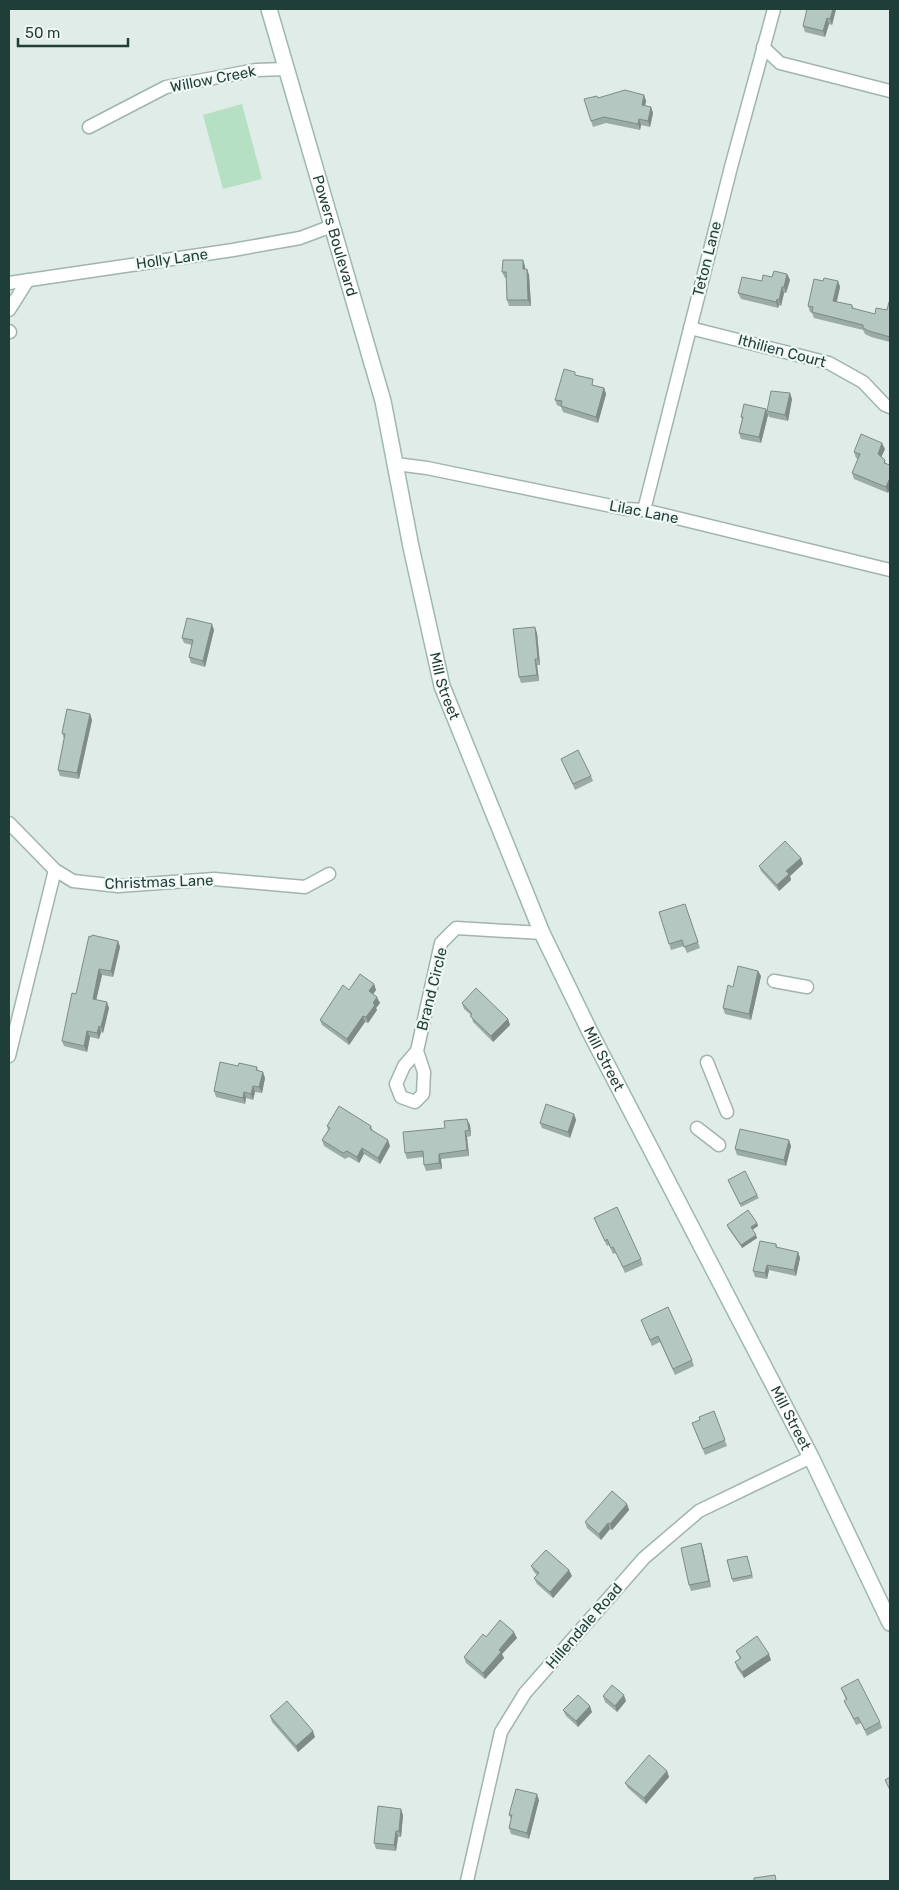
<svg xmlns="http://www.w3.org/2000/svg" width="899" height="1890" font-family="Rubik,sans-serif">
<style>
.green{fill:#b5e0c3}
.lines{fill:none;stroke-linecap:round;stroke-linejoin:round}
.minor-casing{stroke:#a1b4af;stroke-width:15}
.secondary-casing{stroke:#9cb9b0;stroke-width:18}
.minor{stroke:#fff;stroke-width:12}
.secondary{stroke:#fff;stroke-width:15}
.wall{fill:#9baba5}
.shaded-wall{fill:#7e8b86}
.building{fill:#b4c7c0;stroke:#7e8b86}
.labels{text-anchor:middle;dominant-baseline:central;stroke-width:4.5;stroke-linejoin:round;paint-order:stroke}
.street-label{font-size:15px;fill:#1e3e37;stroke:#f0f8f5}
</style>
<rect width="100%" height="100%" fill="#dfece7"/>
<polygon class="green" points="242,104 262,179 223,189 203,115"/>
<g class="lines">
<g class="minor-casing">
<g id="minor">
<polyline points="763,47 780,63 890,91"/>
<polyline points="89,127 166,87 256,70 286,69"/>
<polyline points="9,283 233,250 300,238 332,226"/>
<polyline points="9,310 28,280"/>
<polyline points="690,328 829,363 863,382 885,405 890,407"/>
<polyline points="9,331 10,332"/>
<polyline points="396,464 427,468 626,509 644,510 890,570"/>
<polyline points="644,510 731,167 774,9"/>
<polyline points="9,823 55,870 73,881 118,886 214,879 305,887 329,874"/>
<polyline points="774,981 807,987"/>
<polyline points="417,1051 404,1066 396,1084 401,1097 415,1102 423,1094 424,1072 417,1051 441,943 456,928 542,933"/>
<polyline points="9,1056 55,870"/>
<polyline points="707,1062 727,1112"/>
<polyline points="697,1128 719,1145"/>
<polyline points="467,1881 501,1732 525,1693 644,1558 699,1511 811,1457"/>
</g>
</g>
<g class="secondary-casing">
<g id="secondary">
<path id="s1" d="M269,9L383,401L411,547L442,686L542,933L591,1034L811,1457L890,1623"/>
</g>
</g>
<use href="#minor" class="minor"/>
<use href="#secondary" class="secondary"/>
</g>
<g class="wall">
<polygon points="836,9 832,25 829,24 825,37 805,32 803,26"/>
<polygon points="644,95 646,101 645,106 651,107 653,113 650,127 641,125 640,130 606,123 593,127 591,121 598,98"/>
<polygon points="525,266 525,269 527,269 529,275 531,306 509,306 507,300 507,278 505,278 502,272"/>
<polygon points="787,274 790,280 786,293 784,293 781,306 779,305 778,308 741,299 738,293 772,277"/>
<polygon points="823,281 838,281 840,287 837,302 852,305 854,309 875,314 887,310 890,302 890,342 871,337 865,334 863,330 814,318 812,313 810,312 808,306"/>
<polygon points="577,375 595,386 604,388 606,394 598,423 563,412 561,407 557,405 555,400"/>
<polygon points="792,399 788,421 769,417 767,411"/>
<polygon points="766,409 768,415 761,443 741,439 739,433 742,419 741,417"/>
<polygon points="885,449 881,457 885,460 886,464 890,465 890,488 888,493 854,479 852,473 858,459 856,458 854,452"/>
<polygon points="214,630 205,667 191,663 189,657 192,645 184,643 182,638"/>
<polygon points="537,633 540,665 537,665 539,681 521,683 519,677"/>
<polygon points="90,714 92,720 79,779 60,776 58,770 64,739 62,733"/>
<polygon points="561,759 591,776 593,781 575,790"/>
<polygon points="801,858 803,864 790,876 791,880 779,891 761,871 759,866"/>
<polygon points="685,904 700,948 687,953 684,946 671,950 659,912"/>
<polygon points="91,937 118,941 120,947 113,977 102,975 96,1000 109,1008 103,1033 101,1032 99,1039 90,1037 87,1052 64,1046 62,1041 76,994"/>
<polygon points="758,971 761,976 751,1020 725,1014 723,1008 733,987"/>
<polygon points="374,984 376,990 373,994 380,1003 376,1008 377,1010 368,1023 365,1022 349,1045 322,1025 320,1020 349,990"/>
<polygon points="462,1003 508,1019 510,1025 493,1042 473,1022 471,1015 464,1009"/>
<polygon points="238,1066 257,1067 258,1071 265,1078 262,1093 255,1092 253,1100 246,1098 245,1104 216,1097 214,1091"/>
<polygon points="574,1114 576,1120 570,1138 542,1128 540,1123"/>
<polygon points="470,1125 471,1136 467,1137 469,1156 441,1159 442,1169 426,1171 424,1165 423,1157 407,1159 405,1153"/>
<polygon points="327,1126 371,1126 373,1131 390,1146 380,1164 364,1154 359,1163 349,1157 345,1159 324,1146 322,1140 328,1130"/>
<polygon points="791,1146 786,1166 737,1155 735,1149"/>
<polygon points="728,1180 757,1195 759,1198 741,1207"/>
<polygon points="594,1218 641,1259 643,1265 625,1273 616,1253 613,1254 609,1245 607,1246"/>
<polygon points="757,1223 758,1226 752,1230 757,1238 742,1248 728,1228 727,1225"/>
<polygon points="776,1244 778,1248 798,1252 800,1258 796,1276 769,1270 767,1279 755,1277 753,1271"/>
<polygon points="641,1320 692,1360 694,1366 675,1375 660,1342 652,1346"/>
<polygon points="714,1411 727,1446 705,1455 692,1423 700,1420"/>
<polygon points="627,1504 629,1510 612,1530 610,1529 601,1540 587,1528 585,1522"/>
<polygon points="703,1549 711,1587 691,1591 689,1585"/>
<polygon points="748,1559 753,1578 733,1582 732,1579"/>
<polygon points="531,1566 572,1576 553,1598 537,1584 534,1578 537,1575 534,1572"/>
<polygon points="486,1637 517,1638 502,1654 504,1658 485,1679 466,1663 464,1657"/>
<polygon points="736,1651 771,1660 744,1678 737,1668 735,1662 740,1659"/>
<polygon points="841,1688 880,1722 882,1728 867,1736 861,1723 856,1725 847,1706 844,1701 846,1700"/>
<polygon points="603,1696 626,1701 617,1712 605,1702"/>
<polygon points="563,1710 592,1712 578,1727 566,1716"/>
<polygon points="270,1716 315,1737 298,1752 272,1722"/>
<polygon points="667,1771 669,1777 646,1804 628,1788 625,1783"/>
<polygon points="539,1800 529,1839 511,1834 509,1828 511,1819 509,1815"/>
<polygon points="403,1815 401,1837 398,1837 396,1851 376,1849 374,1843"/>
</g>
<g class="shaded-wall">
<polygon points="833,9 836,9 832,25 830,19"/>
<polygon points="827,18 829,24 825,37 823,31"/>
<polygon points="644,95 646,101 644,111 642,105"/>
<polygon points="651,107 653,113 650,127 648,121"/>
<polygon points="639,119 641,125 640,130 638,124"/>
<polygon points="523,260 525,266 525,275 523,269"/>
<polygon points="527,269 529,275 531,306 528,300"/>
<polygon points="787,274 790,280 786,293 784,287"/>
<polygon points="838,281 840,287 835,307 833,301"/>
<polygon points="782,287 784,293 781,306 779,300"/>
<polygon points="777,299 779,305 778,308 776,302"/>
<polygon points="604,388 606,394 598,423 596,417"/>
<polygon points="790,393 792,399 788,421 785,415"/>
<polygon points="766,409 768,415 761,443 759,437"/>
<polygon points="882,443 885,449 880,460 878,454"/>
<polygon points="889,480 890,484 890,488 888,493 886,487"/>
<polygon points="212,624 214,630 205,667 203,661"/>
<polygon points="535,627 537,633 540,665 538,659"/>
<polygon points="535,659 537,665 539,681 537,675"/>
<polygon points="90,714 92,720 79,779 77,773"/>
<polygon points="801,858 803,864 790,876 791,880 779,891 777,885 786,871"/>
<polygon points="118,941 120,947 113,977 111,971"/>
<polygon points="99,969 102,975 95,1005 93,999"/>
<polygon points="758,971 761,976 751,1020 749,1014"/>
<polygon points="374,984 376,990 371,997 369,991"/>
<polygon points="377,997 380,1003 376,1008 377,1010 368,1023 366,1017 373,1003"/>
<polygon points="107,1002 109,1008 103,1033 101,1027"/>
<polygon points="363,1016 365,1022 349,1045 347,1039"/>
<polygon points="508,1019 510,1025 493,1042 491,1036"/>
<polygon points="99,1026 101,1032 99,1039 97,1033"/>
<polygon points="87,1031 90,1037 87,1052 84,1046"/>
<polygon points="263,1072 265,1078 262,1093 259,1087"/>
<polygon points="253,1086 255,1092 253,1100 251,1094"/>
<polygon points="244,1092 246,1098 245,1104 243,1098"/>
<polygon points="574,1114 576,1120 570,1138 568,1132"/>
<polygon points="467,1119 470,1125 471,1136 469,1130"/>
<polygon points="465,1131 467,1137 469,1156 467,1150"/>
<polygon points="388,1140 390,1146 380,1164 378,1158"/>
<polygon points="789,1140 791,1146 786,1166 784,1160"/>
<polygon points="362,1148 364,1154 359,1163 357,1157"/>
<polygon points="439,1154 441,1159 442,1169 439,1163"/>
<polygon points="757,1223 758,1226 752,1230 751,1227"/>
<polygon points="756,1235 757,1238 742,1248 741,1245"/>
<polygon points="798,1252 800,1258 796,1276 794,1270"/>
<polygon points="767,1265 769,1270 767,1279 765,1273"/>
<polygon points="627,1504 629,1510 612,1530 610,1524"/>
<polygon points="608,1523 610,1529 601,1540 599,1534"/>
<polygon points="701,1543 703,1549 711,1587 709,1581"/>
<polygon points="569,1570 572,1576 553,1598 550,1592"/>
<polygon points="514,1632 517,1638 502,1654 504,1658 485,1679 483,1673 499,1650"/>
<polygon points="769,1654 771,1660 744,1678 742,1672"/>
<polygon points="624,1695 626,1701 617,1712 615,1706"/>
<polygon points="590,1706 592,1712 578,1727 576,1721"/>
<polygon points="313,1731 315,1737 298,1752 296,1746"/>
<polygon points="667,1771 669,1777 646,1804 644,1798"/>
<polygon points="537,1794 539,1800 529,1839 527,1833"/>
<polygon points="401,1809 403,1815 401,1837 399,1831"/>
<polygon points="396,1831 398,1837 396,1851 394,1845"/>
</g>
<g class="building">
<polygon points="807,9 833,9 830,19 827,18 823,31 803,26"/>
<polygon points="625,90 644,95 642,105 651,107 648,121 639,119 638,124 604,117 591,121 584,99 597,96 598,98"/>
<polygon points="503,260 523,260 523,269 527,269 528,300 507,300 506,272 502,272"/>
<polygon points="774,271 787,274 784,287 782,287 779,300 777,299 776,302 738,293 742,277 762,281 763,275 772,277"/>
<polygon points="824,278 838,281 833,301 852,305 852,308 875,314 876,308 887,310 889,302 890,302 890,337 869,331 863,328 863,325 812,312 813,307 808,306 814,279 823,281"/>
<polygon points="564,369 575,372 575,375 593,379 592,385 604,388 596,417 561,406 562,401 555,400"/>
<polygon points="771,391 790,393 785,415 767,411"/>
<polygon points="744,404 766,409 759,437 739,433 743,417 741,417"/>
<polygon points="861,434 882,443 878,454 885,460 884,463 890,465 890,480 889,480 886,487 852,473 860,454 854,452"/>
<polygon points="187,618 212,624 203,661 189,657 193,640 182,638"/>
<polygon points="535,627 538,659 535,659 537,675 519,677 513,629"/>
<polygon points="67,709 90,714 77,773 58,770 65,734 62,733"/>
<polygon points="578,750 591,776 573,784 561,759"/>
<polygon points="785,841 801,858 786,871 789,874 777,885 759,866"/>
<polygon points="685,904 698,942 684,947 682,940 669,944 659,912"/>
<polygon points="92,935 118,941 111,971 99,969 93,999 107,1002 101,1027 99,1026 97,1033 87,1031 84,1046 62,1041 72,993 76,994 89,936 91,937"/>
<polygon points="738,966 758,971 749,1014 723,1008 728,985 733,987"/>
<polygon points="360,974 374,984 369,991 377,997 373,1003 375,1005 366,1017 363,1016 347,1039 320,1020 343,985 349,990"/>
<polygon points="476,988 508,1019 491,1036 470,1016 472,1014 462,1003"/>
<polygon points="220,1062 238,1066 239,1063 257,1067 256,1070 263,1072 259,1087 253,1086 251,1094 244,1092 243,1098 214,1091"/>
<polygon points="546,1104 574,1114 568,1132 540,1123"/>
<polygon points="339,1106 371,1126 370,1129 388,1140 378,1158 362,1148 357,1157 347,1151 343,1153 322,1140 330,1128 327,1126"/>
<polygon points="467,1119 469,1130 465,1131 467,1150 439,1154 439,1163 424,1165 423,1151 405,1153 403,1132 445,1128 444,1121"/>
<polygon points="740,1129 789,1140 784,1160 735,1149"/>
<polygon points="745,1171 757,1195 740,1204 728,1180"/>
<polygon points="617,1207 641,1259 623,1267 613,1247 611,1248 607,1239 605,1241 594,1218"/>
<polygon points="748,1210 757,1223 751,1227 756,1235 741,1245 727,1225"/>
<polygon points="760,1241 776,1244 776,1247 798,1252 794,1270 767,1265 765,1273 753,1271"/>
<polygon points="668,1307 692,1360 673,1369 658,1336 650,1340 641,1320"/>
<polygon points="714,1411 725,1440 703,1449 692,1423 700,1420 699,1417"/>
<polygon points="612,1491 627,1504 610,1524 608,1523 599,1534 585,1522"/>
<polygon points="701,1543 709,1581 689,1585 681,1548"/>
<polygon points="546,1550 569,1570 550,1592 534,1578 539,1573 531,1566"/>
<polygon points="747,1556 752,1575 732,1579 727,1560"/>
<polygon points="500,1620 514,1632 499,1650 501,1652 483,1673 464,1657 483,1634 486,1637"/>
<polygon points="757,1636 769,1654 742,1672 735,1662 741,1658 736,1651"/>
<polygon points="858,1679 880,1722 865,1730 858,1717 854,1719 844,1701 847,1699 841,1688"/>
<polygon points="612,1685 624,1695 615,1706 603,1696"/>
<polygon points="578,1695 590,1706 576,1721 563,1710"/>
<polygon points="287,1701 313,1731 296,1746 270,1716"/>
<polygon points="649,1755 667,1771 644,1798 625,1783"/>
<polygon points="890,1777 890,1790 885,1780"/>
<polygon points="516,1789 537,1794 527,1833 509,1828 512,1815 509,1815"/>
<polygon points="378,1806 401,1809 399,1831 396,1831 394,1845 374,1843"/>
<polygon points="775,1875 776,1881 754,1881 754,1878"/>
</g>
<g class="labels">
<g class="street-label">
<text transform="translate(213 79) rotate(-11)">Willow Creek</text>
<text stroke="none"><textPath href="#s1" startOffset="236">Powers Boulevard</textPath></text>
<text transform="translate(172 259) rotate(-8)">Holly Lane</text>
<text transform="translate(707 259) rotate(-76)">Teton Lane</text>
<text transform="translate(782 351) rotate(15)">Ithilien Court</text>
<text transform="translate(644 512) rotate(11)">Lilac Lane</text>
<text stroke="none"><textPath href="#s1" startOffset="700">Mill Street</textPath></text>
<text transform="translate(159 882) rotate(-2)">Christmas Lane</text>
<text transform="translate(432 989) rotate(-76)">Brand Circle</text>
<text stroke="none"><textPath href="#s1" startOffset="1106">Mill Street</textPath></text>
<text stroke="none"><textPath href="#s1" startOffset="1511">Mill Street</textPath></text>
<text transform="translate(584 1626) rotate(-49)">Hillendale Road</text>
</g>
</g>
<rect width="899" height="1890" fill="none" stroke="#1e3e37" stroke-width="20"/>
<path d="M18 38v8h110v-8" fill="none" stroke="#1e3e37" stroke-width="2.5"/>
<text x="25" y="38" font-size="15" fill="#1e3e37" stroke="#f0f8f5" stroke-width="4" paint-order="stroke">50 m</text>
</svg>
